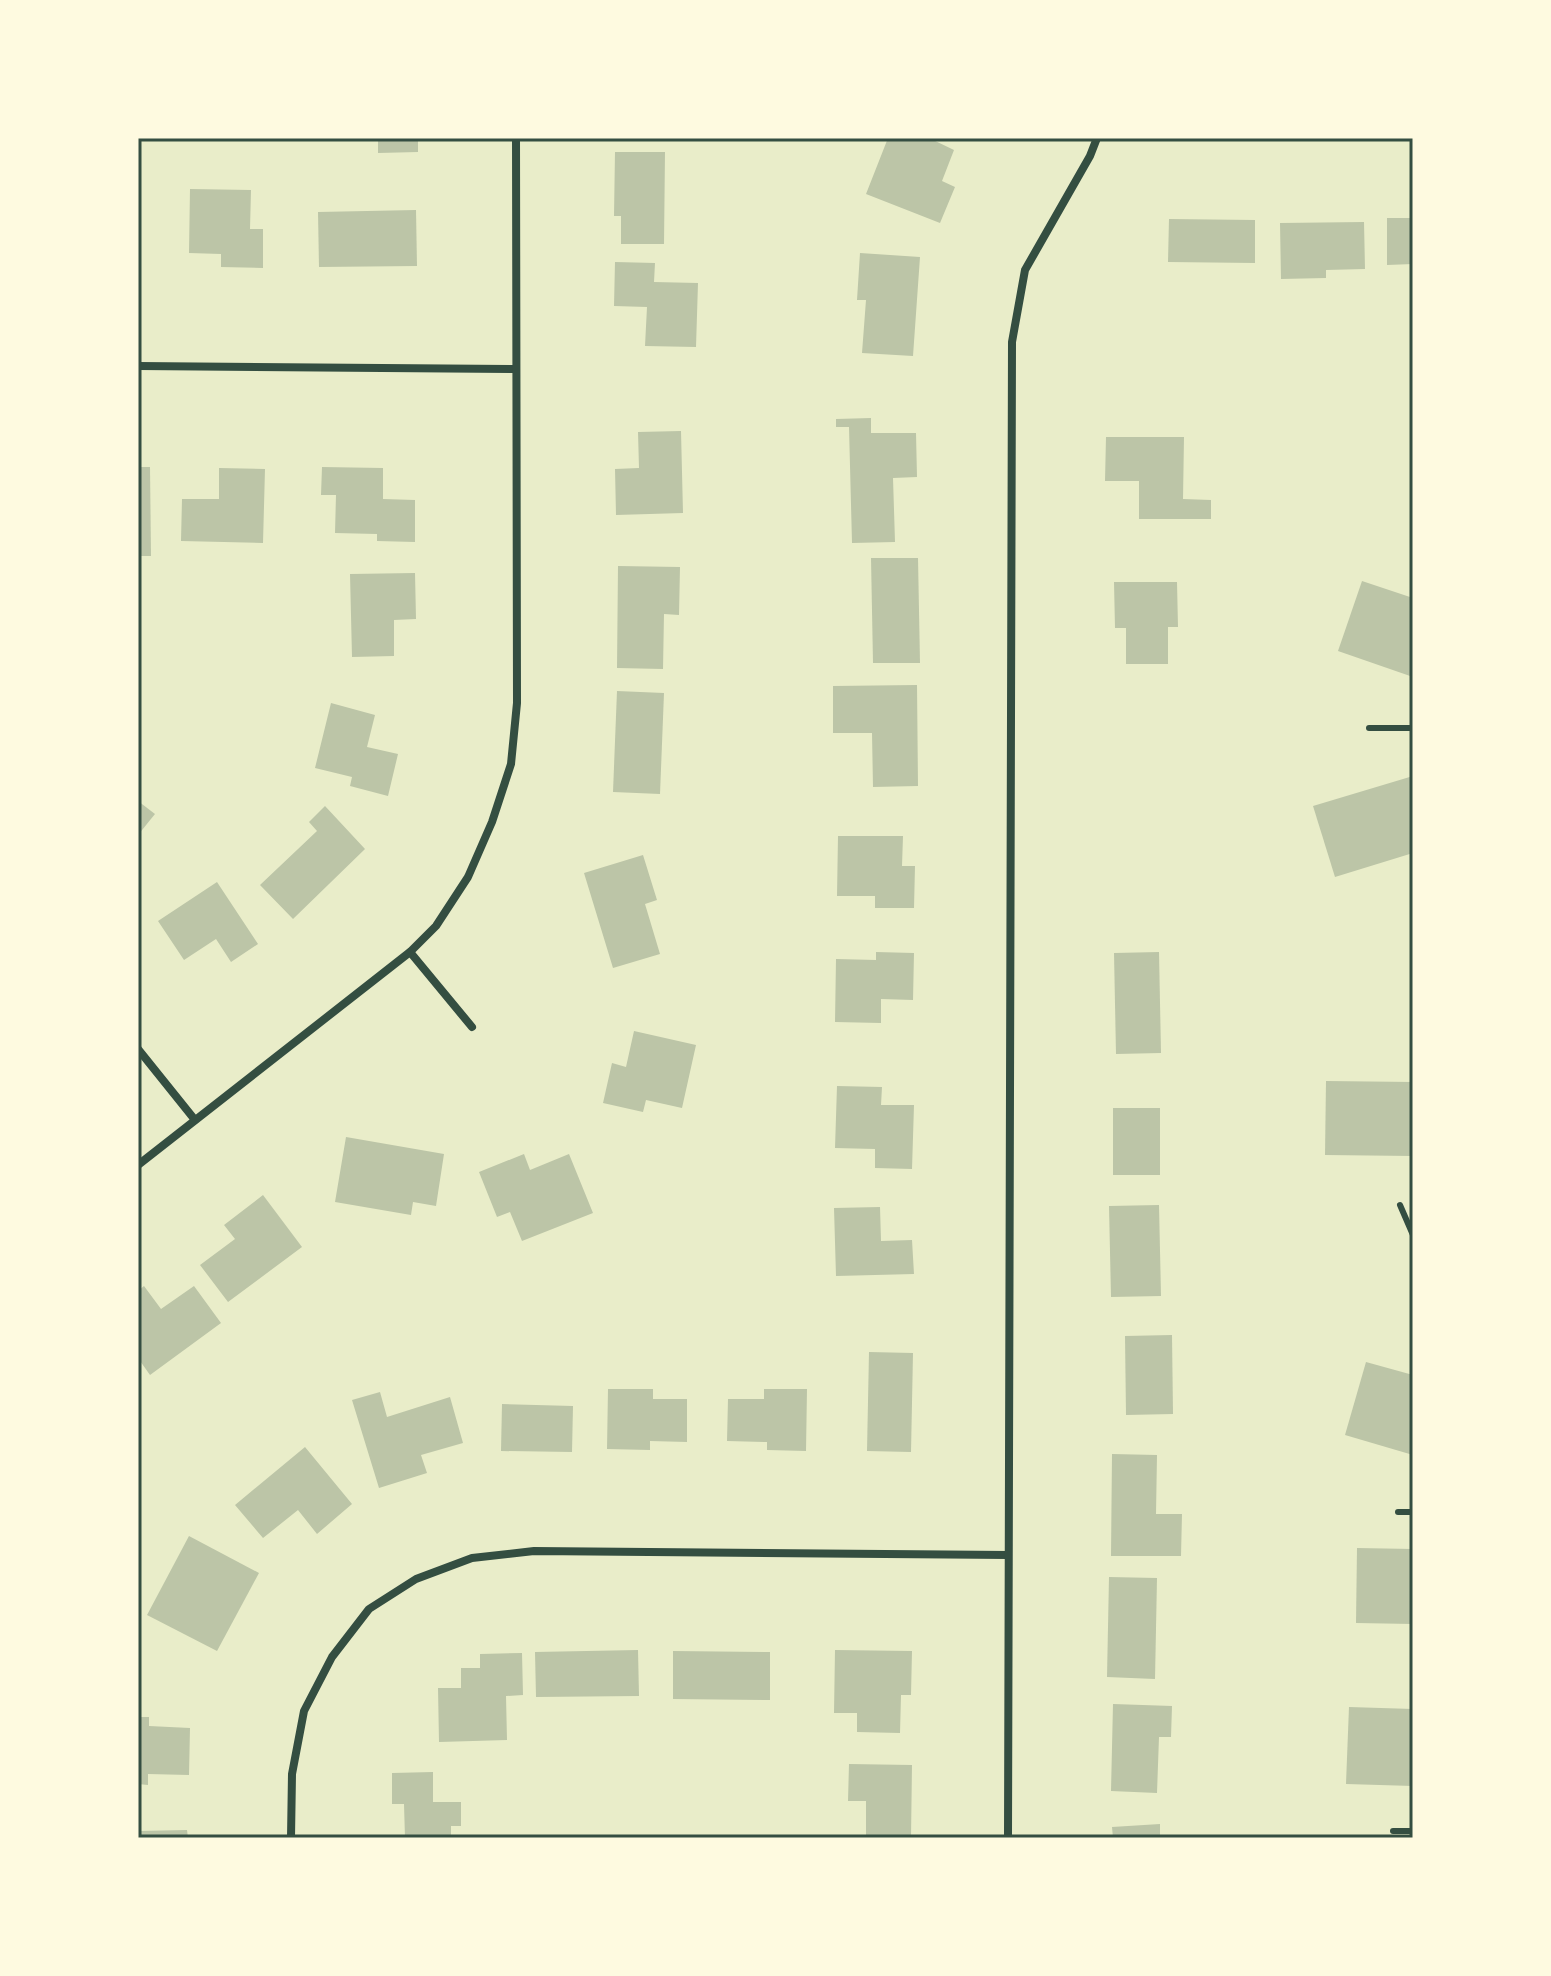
<svg xmlns="http://www.w3.org/2000/svg" width="1551" height="1976" font-family="'Source Sans 3',sans-serif">
<style>
.building{fill:#bcc5a7}
.lines{fill:none;stroke-linecap:round;stroke-linejoin:round}
.service{stroke:#344e41;stroke-width:6}
.minor{stroke:#344e41;stroke-width:8}
.neatline{fill:none;stroke:#344e41;stroke-width:3}
</style>
<rect width="100%" height="100%" fill="#e9edc9"/>
<g class="building">
<polygon points="378,138 418,138 418,152 378,153"/>
<polygon points="888,138 929,138 954,150 942,181 955,187 940,223 866,194"/>
<polygon points="615,152 665,152 664,244 621,244 621,216 614,216"/>
<polygon points="190,189 251,190 250,229 263,229 263,268 221,267 221,254 189,253"/>
<polygon points="416,210 417,266 319,267 318,212"/>
<polygon points="1387,218 1413,218 1413,264 1387,265"/>
<polygon points="1169,219 1255,220 1255,263 1168,262"/>
<polygon points="1364,222 1365,269 1326,270 1326,278 1281,279 1280,223"/>
<polygon points="860,253 920,257 913,356 862,353 866,300 857,300"/>
<polygon points="615,262 655,263 654,282 698,283 696,347 645,346 647,307 614,306"/>
<polygon points="871,418 871,433 916,433 917,477 893,478 895,542 852,543 849,427 836,427 836,419"/>
<polygon points="681,431 683,513 616,515 615,469 639,468 638,432"/>
<polygon points="1106,437 1184,437 1183,499 1211,500 1211,519 1139,519 1139,481 1105,481"/>
<polygon points="138,467 150,467 151,556 138,556"/>
<polygon points="322,467 383,468 383,499 415,500 415,542 377,541 377,534 335,533 336,495 321,495"/>
<polygon points="219,468 265,469 263,543 181,541 182,499 219,499"/>
<polygon points="871,558 918,558 920,663 873,663"/>
<polygon points="618,566 680,567 679,615 664,614 663,669 617,668"/>
<polygon points="415,573 416,619 394,620 394,656 352,657 350,574"/>
<polygon points="1362,581 1413,598 1413,677 1338,651"/>
<polygon points="1114,582 1177,582 1178,627 1168,627 1168,664 1126,664 1126,628 1115,628"/>
<polygon points="917,685 918,786 873,787 872,733 833,733 833,686"/>
<polygon points="617,691 664,693 660,794 613,792"/>
<polygon points="331,703 375,715 367,747 398,754 388,796 350,786 352,777 315,768"/>
<polygon points="1413,776 1413,853 1335,877 1313,806"/>
<polygon points="138,801 155,814 138,835"/>
<polygon points="325,806 365,849 293,919 260,885 317,831 309,822"/>
<polygon points="838,836 903,836 902,866 915,866 914,908 875,908 875,896 837,896"/>
<polygon points="643,855 657,900 645,904 660,954 613,968 584,873"/>
<polygon points="217,882 258,944 231,962 216,939 184,960 158,921"/>
<polygon points="876,952 914,953 913,1000 881,999 881,1023 835,1022 836,959 876,960"/>
<polygon points="1159,952 1161,1053 1116,1054 1114,953"/>
<polygon points="634,1031 696,1045 682,1108 646,1100 643,1112 603,1103 612,1063 626,1067"/>
<polygon points="1326,1081 1413,1082 1413,1156 1325,1155"/>
<polygon points="837,1086 882,1087 881,1105 914,1105 912,1169 875,1168 875,1149 835,1148"/>
<rect x="1113" y="1108" width="47" height="67"/>
<polygon points="346,1137 444,1154 436,1206 413,1202 411,1215 335,1202"/>
<polygon points="524,1154 530,1170 569,1154 593,1213 522,1241 510,1212 497,1217 479,1172"/>
<polygon points="263,1195 302,1247 228,1302 200,1265 235,1239 224,1225"/>
<polygon points="1159,1205 1161,1296 1111,1297 1109,1206"/>
<polygon points="880,1207 881,1241 912,1240 914,1274 836,1276 834,1208"/>
<polygon points="144,1286 161,1309 194,1286 221,1323 150,1375 138,1358 138,1291"/>
<polygon points="1172,1335 1173,1414 1126,1415 1125,1336"/>
<polygon points="869,1352 913,1353 911,1452 867,1451"/>
<polygon points="1366,1362 1413,1375 1413,1455 1345,1435"/>
<polygon points="608,1389 653,1389 653,1399 687,1399 687,1442 650,1441 650,1450 607,1449"/>
<polygon points="764,1389 807,1389 806,1451 767,1450 767,1442 727,1441 728,1399 764,1399"/>
<polygon points="380,1392 387,1417 450,1397 463,1443 421,1455 427,1473 379,1488 352,1400"/>
<polygon points="502,1404 573,1406 572,1452 501,1451"/>
<polygon points="305,1447 352,1504 317,1534 298,1510 263,1538 235,1505"/>
<polygon points="1112,1454 1157,1455 1156,1514 1182,1514 1181,1556 1111,1556"/>
<polygon points="189,1536 259,1573 217,1651 147,1615"/>
<polygon points="1357,1548 1413,1549 1413,1624 1356,1623"/>
<polygon points="1109,1577 1157,1578 1155,1679 1107,1677"/>
<polygon points="638,1650 639,1696 536,1697 535,1652"/>
<polygon points="835,1650 912,1651 911,1695 901,1695 900,1733 857,1732 857,1713 834,1713"/>
<polygon points="673,1651 770,1652 770,1700 673,1699"/>
<polygon points="522,1653 523,1695 506,1696 507,1740 439,1742 438,1688 461,1688 461,1668 480,1668 480,1654"/>
<polygon points="1113,1704 1172,1706 1171,1737 1159,1737 1157,1793 1111,1791"/>
<polygon points="1349,1707 1413,1709 1413,1786 1346,1784"/>
<polygon points="138,1717 149,1717 149,1726 190,1728 189,1775 148,1774 148,1785 138,1784"/>
<polygon points="849,1764 912,1765 911,1838 866,1838 866,1801 848,1801"/>
<polygon points="433,1772 433,1802 461,1802 461,1826 451,1826 451,1838 405,1838 404,1804 392,1804 392,1773"/>
<polygon points="1160,1824 1160,1838 1113,1838 1112,1827"/>
<polygon points="187,1830 188,1838 138,1838 138,1831"/>
</g>
<g class="lines">
<g class="service">
<polyline points="1369,728 1413,728"/>
<polyline points="1413,1026 1413,1023"/>
<polyline points="1400,1205 1413,1235"/>
<polyline points="1398,1512 1413,1512"/>
<polyline points="1393,1831 1413,1831"/>
</g>
<g class="minor">
<polyline points="138,366 515,369"/>
<polyline points="410,952 472,1027"/>
<polyline points="138,1049 195,1120"/>
<polyline points="138,1165 410,952 436,926 468,877 492,822 511,764 517,703 516,138"/>
<polyline points="291,1838 292,1774 304,1711 332,1657 369,1609 416,1579 472,1558 534,1551 1008,1555"/>
<polyline points="1008,1838 1012,342 1025,270 1090,156 1097,138"/>
</g>
</g>
<rect width="1551" height="1976" fill="none" stroke="#fefae0" stroke-width="280"/>
<rect x="140" y="140" width="1271" height="1696" class="neatline"/>
</svg>
